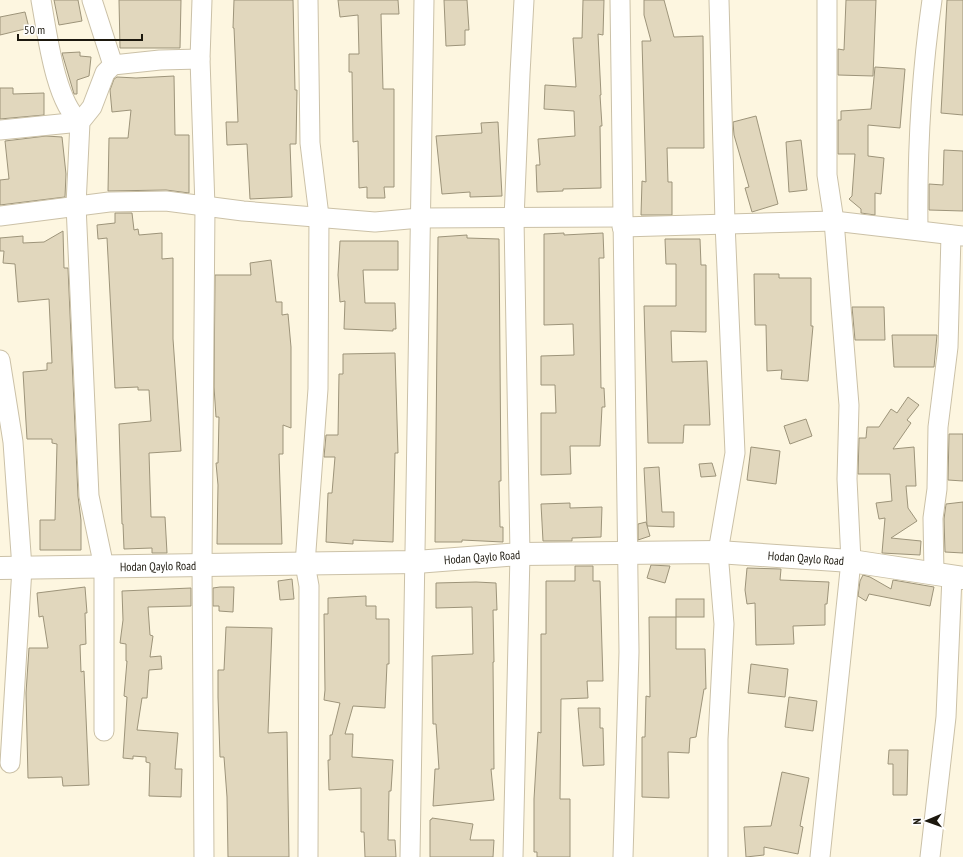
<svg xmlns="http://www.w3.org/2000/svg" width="963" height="857" font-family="'PT Sans Narrow',sans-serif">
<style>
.building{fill:#e1d7bd;stroke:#9d947a}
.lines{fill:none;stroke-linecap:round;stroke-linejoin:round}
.minor-casing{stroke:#cbc1a7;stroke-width:21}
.tertiary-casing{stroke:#cbc1a7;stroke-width:24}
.minor{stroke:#fff;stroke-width:19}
.tertiary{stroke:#fff;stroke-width:22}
.labels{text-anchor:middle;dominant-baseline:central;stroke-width:3;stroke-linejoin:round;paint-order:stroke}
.street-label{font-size:12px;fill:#1c180e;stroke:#fff}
</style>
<rect width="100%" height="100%" fill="#fdf6e0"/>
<g class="building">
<polygon points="54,0 78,0 82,21 59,25"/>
<polygon points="119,0 181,0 180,48 120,48"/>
<polygon points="234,0 293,0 295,90 297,90 296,144 290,144 292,197 250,199 247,144 227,145 226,122 238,122 234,28 233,28"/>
<polygon points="338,0 398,0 399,14 381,14 383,89 394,89 394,187 384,187 385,198 367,198 367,187 359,188 358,141 353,142 352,72 349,72 349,54 359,54 358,15 340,17"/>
<polygon points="444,0 467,0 469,30 465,30 465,45 446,46"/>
<polygon points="583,0 604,0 603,35 598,34 601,95 600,95 602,126 600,126 601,188 563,189 563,191 537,192 536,165 540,165 538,139 575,136 574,111 544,109 545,85 576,87 573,38 582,38"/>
<polygon points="644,0 664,0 674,37 703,36 704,148 667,148 668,182 672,182 672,215 641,215 642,181 646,182 642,41 651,41 644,15"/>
<polygon points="846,0 876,0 873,76 838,75 838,49 844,50"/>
<polygon points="947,0 963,0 963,115 941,113"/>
<polygon points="25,12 29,28 0,35 0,17"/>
<polygon points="80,52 80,56 91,57 89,76 77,80 77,94 74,94 62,53"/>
<polygon points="875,67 905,69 900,128 868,125 868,156 884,158 881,194 875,193 875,215 861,213 861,209 849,199 852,196 855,154 838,154 838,120 841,120 841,111 871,109"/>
<polygon points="174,76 175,135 189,135 189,193 166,190 108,191 109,138 128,138 131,110 112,112 110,90 114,79 117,77 136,78"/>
<polygon points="0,88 13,88 13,94 44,93 44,115 0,119"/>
<polygon points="756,116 778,204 752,212 745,188 749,187 734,135 733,122"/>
<polygon points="498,122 502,196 470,197 470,192 442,194 436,136 482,133 481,123"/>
<polygon points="46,136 62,137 66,174 65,197 0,205 0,180 9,179 5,141"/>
<polygon points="801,140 807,190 789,192 786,142"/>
<polygon points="944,150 963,151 963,211 929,210 929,184 943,185"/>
<polygon points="115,213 132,213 134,230 138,229 139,235 162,233 162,259 173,258 173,339 181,451 149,453 151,517 165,517 167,553 152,553 152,548 124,549 123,524 122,524 119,424 151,421 149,390 138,390 138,387 115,388 107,238 98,239 97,225 115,223"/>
<polygon points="63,231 64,268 68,268 78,496 81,520 81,550 40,550 40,520 55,520 57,444 52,443 52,439 27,439 23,372 47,370 47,363 52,363 49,299 18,302 15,264 3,263 4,251 0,251 0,238 23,236 23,243 44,242"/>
<polygon points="564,233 564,235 603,233 604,258 599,258 601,388 604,388 605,407 602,407 600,446 570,446 571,474 541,475 541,413 556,413 555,385 541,385 541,356 574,355 573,324 544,325 544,234"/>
<polygon points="467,235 467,238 499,239 501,481 499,481 500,527 503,527 503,542 462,540 462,542 435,542 438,237"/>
<polygon points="665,239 700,239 701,265 706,265 706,332 671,331 672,362 707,361 710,425 684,425 683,443 648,443 644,306 676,306 676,264 666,264"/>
<polygon points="340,241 398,241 398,270 363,270 365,303 395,303 396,329 393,329 393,331 344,329 345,301 340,302 338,275"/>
<polygon points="271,260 276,302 282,302 282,315 288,314 291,347 291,428 283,425 283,454 279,454 282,544 217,544 218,485 216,463 218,463 219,417 216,417 214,387 215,275 251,275 250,263"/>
<polygon points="754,274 779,274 779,278 811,278 811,326 813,326 808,381 781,379 782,370 767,371 766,325 755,325"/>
<polygon points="852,307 884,307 885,340 855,340"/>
<polygon points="892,335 937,335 934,367 894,367"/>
<polygon points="395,353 398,453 395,453 393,542 353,540 353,544 326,542 328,493 332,493 335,457 324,457 326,435 338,435 339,374 343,374 343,354"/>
<polygon points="908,397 919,405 907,420 911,423 893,449 914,447 916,486 906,486 908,508 917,521 891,538 921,541 920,555 882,553 885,518 879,519 876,503 892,501 890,474 858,474 859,438 866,438 867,427 879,427 891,409 897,413"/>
<polygon points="806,419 812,436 790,444 784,426"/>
<polygon points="949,434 963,434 963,481 948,480"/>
<polygon points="751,447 780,451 776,484 747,480"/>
<polygon points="712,463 716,476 701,477 699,464"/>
<polygon points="659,467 662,512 674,512 674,527 647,526 644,468"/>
<polygon points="963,502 963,553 945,552 944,519 946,504"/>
<polygon points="570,503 570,508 602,507 601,537 572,538 572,541 543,541 541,504"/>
<polygon points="646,522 650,536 638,540 638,524"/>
<polygon points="651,565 670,566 665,583 647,578"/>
<polygon points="575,566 593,566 593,581 600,581 603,681 587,681 588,698 561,699 560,799 570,799 570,857 537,857 537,852 534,852 534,799 538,732 541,733 541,634 546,634 546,581 575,581"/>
<polygon points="747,568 781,569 780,580 829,582 827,604 825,604 825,625 793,626 794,644 756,645 755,603 747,604 745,590"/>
<polygon points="863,575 870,577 891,589 893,580 934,587 930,606 869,594 866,601 858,596 860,581"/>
<polygon points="292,579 294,599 280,600 278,581"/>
<polygon points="476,582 496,583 497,610 493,610 494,662 493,662 494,769 491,769 494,800 433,806 435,769 439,769 436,724 433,724 432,656 473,654 472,607 436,608 436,583"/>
<polygon points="85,587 87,613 85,613 86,644 80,645 81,672 84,671 89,785 63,786 62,777 28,778 26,693 29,648 48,648 43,616 39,617 37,593"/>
<polygon points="220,587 234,587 233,612 219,611 219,606 213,606 213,588"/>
<polygon points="191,588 191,606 148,607 150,635 153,636 150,657 161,656 162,669 149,670 147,698 142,698 137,730 178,733 175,769 182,769 181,797 149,796 150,763 146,762 146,757 133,756 133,759 123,758 127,697 124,696 127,661 126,661 126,644 120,643 123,620 122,591"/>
<polygon points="366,596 366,606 376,606 376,619 389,619 389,664 387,664 385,708 353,706 345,734 353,734 352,757 393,760 391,791 389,791 388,840 395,840 396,857 365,857 364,832 361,832 361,788 329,790 328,760 330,760 330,735 332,735 340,703 324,700 325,690 324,614 328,614 328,598"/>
<rect x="676" y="599" width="28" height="18"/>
<polygon points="649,617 676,617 676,649 705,649 706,689 704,689 696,737 690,738 689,753 668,752 669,798 642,797 642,737 645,737 646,696 650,697"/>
<polygon points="226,627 272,628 268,733 287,732 289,857 228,857 227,797 224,757 220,757 218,697 218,670 224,670"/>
<polygon points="751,664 788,669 785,697 748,693"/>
<polygon points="789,697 817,701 813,731 785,727"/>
<polygon points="578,708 600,708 600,728 603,728 604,765 583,766"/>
<polygon points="889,750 908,750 907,795 893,795 893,764 888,764"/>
<polygon points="782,772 809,778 800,826 803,827 798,854 764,847 764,855 746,857 744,827 771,826"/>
<polygon points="432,818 473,824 470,840 494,840 493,857 430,857 430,820 432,819"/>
</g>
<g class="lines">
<g class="minor-casing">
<g id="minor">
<path d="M41,0C47,32 55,102 80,122"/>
<polyline points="92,0 113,65"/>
<polyline points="202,0 200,59 205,207 202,565 204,857"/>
<polyline points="308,0 310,143 319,216 318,389 305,564 309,586 308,857"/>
<polyline points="620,0 629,652 623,857"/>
<polyline points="0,130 80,122"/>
<polyline points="0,216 109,202 166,201 243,211 375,222 420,218 622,217"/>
<polyline points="622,227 834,221 963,236"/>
<path d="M918,230C917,153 921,76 932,0"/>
<polyline points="0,360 13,442 22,568 10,763"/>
<polyline points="934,574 933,518 937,489 938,427 948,347 951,235"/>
<polyline points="104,731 104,567 89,496 76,205 80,122 92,107 105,73 113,65 160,60 200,59"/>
<polyline points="410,857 424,0"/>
<polyline points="513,857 520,554 514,219 520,74 524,0"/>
<polyline points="718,857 718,739 724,624 718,552 735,453 725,223 719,0"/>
<polyline points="820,857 851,561 847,479 849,405 834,221 827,175 827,0"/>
<polyline points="930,857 946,717 952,576"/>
</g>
</g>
<g class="tertiary-casing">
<polyline id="tertiary" points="0,568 416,562 520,554 718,552 851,561 963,578"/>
</g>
<use href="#minor" class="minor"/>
<use href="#tertiary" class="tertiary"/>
</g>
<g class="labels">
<g class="street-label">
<text transform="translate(482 557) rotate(-4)">Hodan Qaylo Road</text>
<text transform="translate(806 558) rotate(4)">Hodan Qaylo Road</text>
<text transform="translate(158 566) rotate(-1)">Hodan Qaylo Road</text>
</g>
</g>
<g transform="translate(927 821) rotate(268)" stroke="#ffffff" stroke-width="3" paint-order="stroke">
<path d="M0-3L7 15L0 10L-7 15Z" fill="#1c180e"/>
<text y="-6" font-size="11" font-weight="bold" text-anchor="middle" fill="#1c180e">N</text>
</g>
<path d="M18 34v6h124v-6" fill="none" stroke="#1c180e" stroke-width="2"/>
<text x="24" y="34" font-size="12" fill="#1c180e" stroke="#ffffff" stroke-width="3" paint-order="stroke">50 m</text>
</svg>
